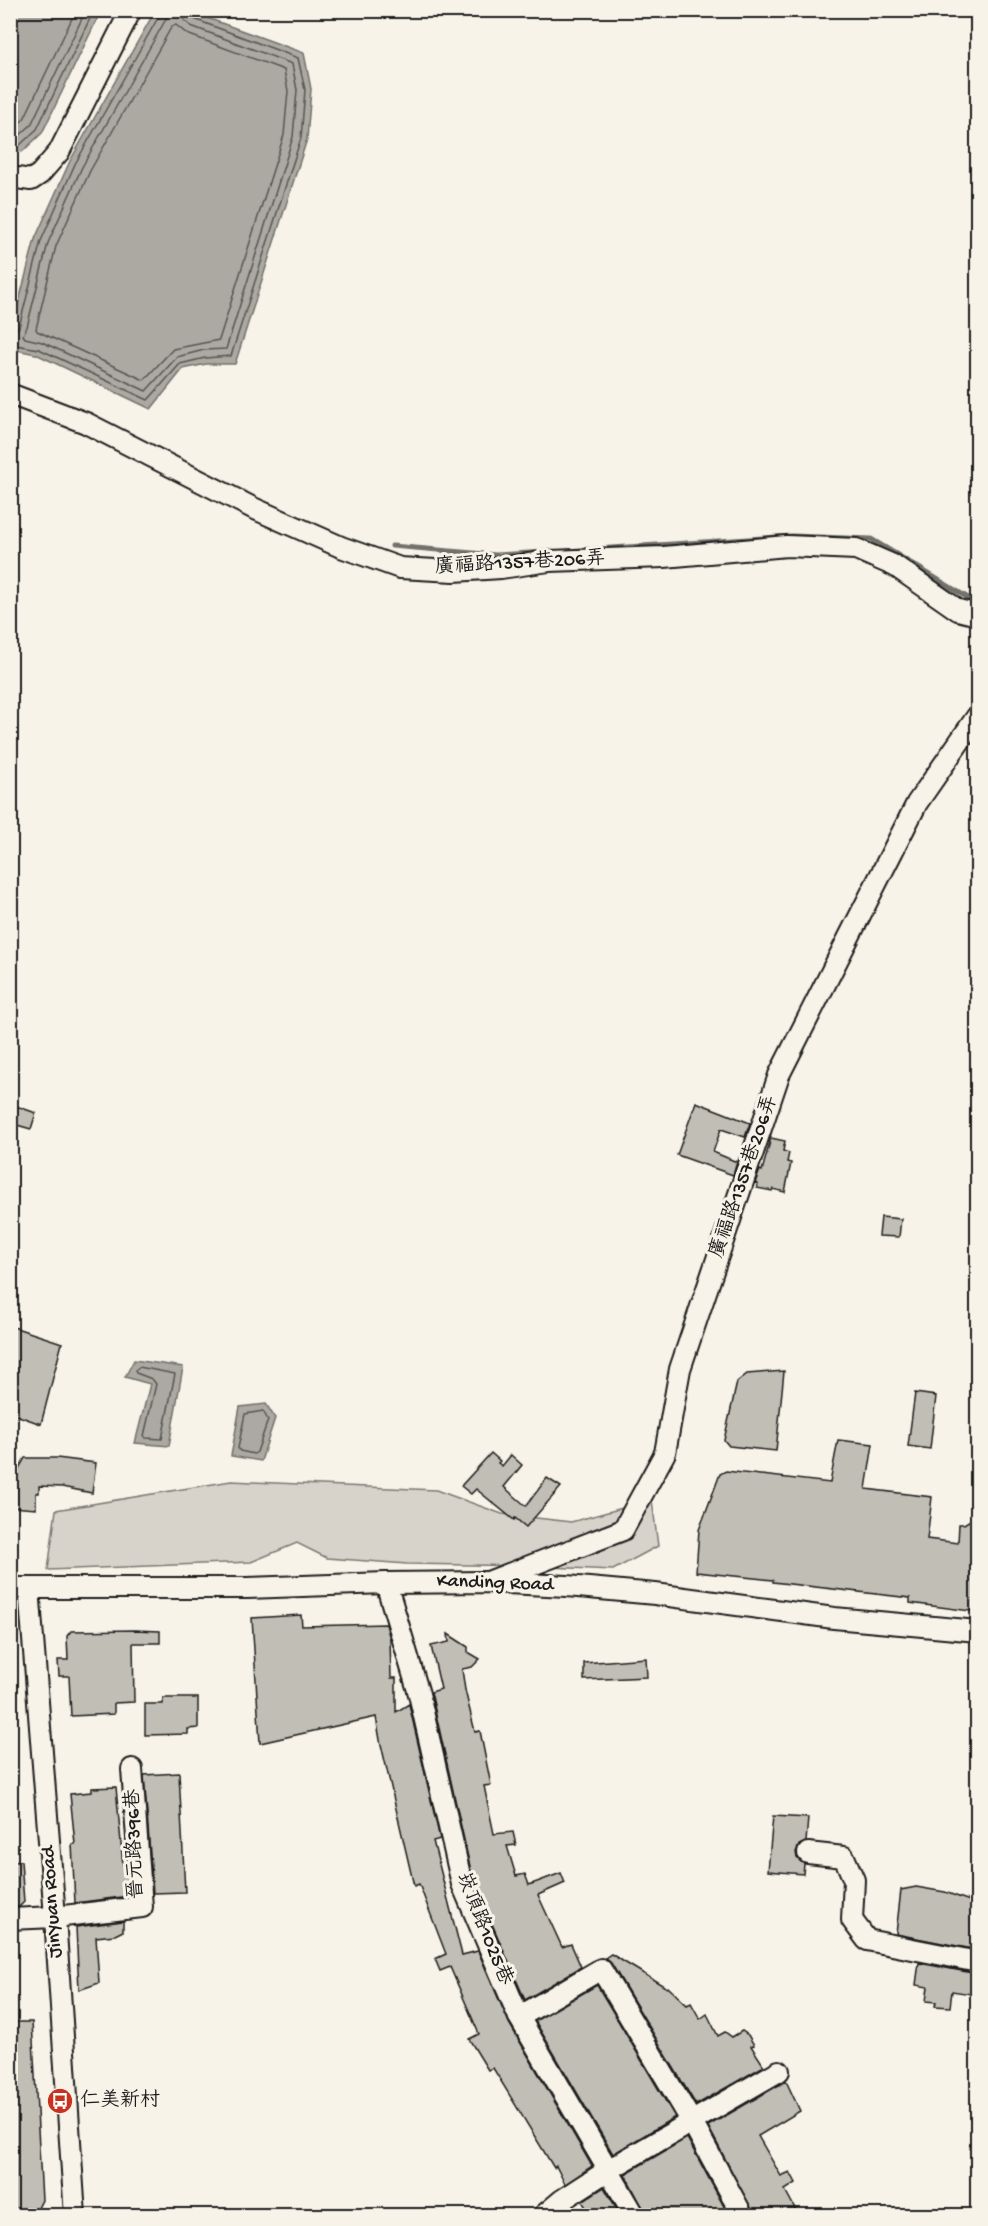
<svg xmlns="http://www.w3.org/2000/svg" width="988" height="2226" font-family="'Gochi Hand','LXGW WenKai TC',sans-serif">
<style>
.green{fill:#d7d3cb;stroke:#7a7874;stroke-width:1.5}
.water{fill:#aca9a2;stroke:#72716c;stroke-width:1.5}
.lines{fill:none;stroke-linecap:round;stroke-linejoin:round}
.shore{stroke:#565452;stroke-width:1.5}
.stream{stroke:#72716c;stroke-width:5}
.building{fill:#c0beb5;stroke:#1c1c1c;stroke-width:1.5}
.minor-casing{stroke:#1c1c1c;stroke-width:24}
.minor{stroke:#f7f3e8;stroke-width:20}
.labels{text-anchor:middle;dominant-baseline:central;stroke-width:6;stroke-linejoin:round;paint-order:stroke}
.street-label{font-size:20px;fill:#1c1c1c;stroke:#f7f3e8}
.poi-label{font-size:20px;fill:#1c1c1c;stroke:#f7f3e8;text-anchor:start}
</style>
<rect width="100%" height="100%" fill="#f7f3e8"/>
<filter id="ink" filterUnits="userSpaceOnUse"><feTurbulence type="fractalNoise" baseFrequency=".0167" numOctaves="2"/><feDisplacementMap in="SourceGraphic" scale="12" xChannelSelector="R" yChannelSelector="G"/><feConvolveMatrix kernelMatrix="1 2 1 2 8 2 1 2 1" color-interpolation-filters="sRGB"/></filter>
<g filter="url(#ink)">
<polygon class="green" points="231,1481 436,1490 502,1514 571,1522 652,1500 658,1546 613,1570 529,1566 407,1564 327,1558 297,1543 251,1562 48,1570 56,1510"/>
<g class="water">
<polygon points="11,10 101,11 42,133 22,152 11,150"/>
<polygon points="155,11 188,11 304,53 311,89 307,139 235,364 206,364 183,369 151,409 36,354 11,349 10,336 35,239 70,161"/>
<polygon points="134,1360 183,1367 169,1446 135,1443 150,1384 125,1377"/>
<polygon points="266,1404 275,1418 261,1461 231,1456 240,1407"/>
</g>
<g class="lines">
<g class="shore">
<polyline points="168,10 166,19 82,167 48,243 27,327 23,335 25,338 42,342 146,391 177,357 204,350 226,349 293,137 297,90 292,64 191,26 184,20 182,10"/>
<polygon points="176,25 187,34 284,70 288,91 284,135 219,340 173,349 144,380 37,331 36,329 56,246 90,171 172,26"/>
<polyline points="10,128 15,127 24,119 76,10"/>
<polyline points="10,137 18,137 31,125 86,10"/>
<polyline points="10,144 20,145 37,129 94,10"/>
<polyline points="10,331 16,330 19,327 41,241 75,164 159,16 160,10"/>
<polyline points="10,344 39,349 148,400 180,364 205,358 231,356 301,138 305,90 298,58 194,19 190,15 189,10"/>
<polygon points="139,1367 175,1374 162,1439 146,1438 144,1436 156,1384 152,1379 136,1373 135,1370"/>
<polygon points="263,1411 268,1420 257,1452 254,1454 240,1451 238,1448 245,1414"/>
</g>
<g class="stream">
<polyline points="392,546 496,555 545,552"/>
<polyline points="566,551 792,536 871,539 978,604"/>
</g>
</g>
<g class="building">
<polygon points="696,1102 750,1123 745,1137 721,1129 713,1152 737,1162 733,1175 677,1155"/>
<polygon points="16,1106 36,1113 31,1129 10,1123"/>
<polygon points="771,1138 785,1141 783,1151 789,1153 787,1162 791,1163 785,1192 773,1189 772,1191 757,1188 758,1184 755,1183 760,1170 762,1171"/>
<polygon points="881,1217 901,1219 899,1237 879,1236"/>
<polygon points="10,1326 62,1343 41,1424 10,1413"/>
<polygon points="784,1371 776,1451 729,1446 724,1440 737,1382 747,1374"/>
<polygon points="915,1393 936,1396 930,1449 908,1446"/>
<polygon points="838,1440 873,1444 866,1489 932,1497 927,1539 958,1543 959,1524 964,1524 978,1515 978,1612 910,1603 910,1598 773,1582 773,1580 696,1572 699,1530 720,1474 726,1471 830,1483"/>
<polygon points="491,1453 500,1461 498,1463 502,1466 511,1455 522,1465 504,1487 526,1506 547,1478 561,1487 526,1527 515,1518 514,1520 476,1489 471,1494 461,1486"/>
<polygon points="25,1458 57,1458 96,1463 92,1493 62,1487 39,1486 39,1493 36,1493 36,1509 12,1507 13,1479"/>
<polygon points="301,1615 302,1626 386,1624 390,1639 391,1678 396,1678 396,1712 409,1704 440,1839 433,1841 462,1955 478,1951 509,2023 592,2166 565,2184 556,2166 554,2168 493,2068 488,2070 469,2039 479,2034 450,1967 440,1971 435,1959 446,1954 419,1884 414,1886 380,1740 376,1717 260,1743 252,1618"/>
<polygon points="135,1630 160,1631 160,1643 133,1643 134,1702 114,1703 114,1714 71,1716 69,1676 59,1676 58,1660 68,1660 67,1636 71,1631"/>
<polygon points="448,1634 468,1647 468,1652 480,1659 472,1667 462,1669 465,1690 475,1732 480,1731 491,1785 484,1786 494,1834 513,1832 516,1845 507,1846 516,1876 525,1874 529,1885 561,1873 565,1883 538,1895 562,1947 571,1944 581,1967 525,2000 473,1880 431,1692 441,1689 431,1646 449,1642"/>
<polygon points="646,1658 647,1677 584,1680 584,1663"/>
<polygon points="163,1698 198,1698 198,1728 188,1729 188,1734 145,1735 145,1704 163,1704"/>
<polygon points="179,1773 185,1892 153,1893 144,1775"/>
<polygon points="116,1787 123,1865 127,1864 129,1896 75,1903 72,1844 75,1844 70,1794 92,1792 92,1788"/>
<polygon points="773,1816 808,1818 806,1842 799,1845 796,1852 797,1858 804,1864 803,1874 768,1871"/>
<polygon points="21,1861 24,1902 19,1907 10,1907 10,1862"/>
<polygon points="916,1887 945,1892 978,1904 978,1950 896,1934 901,1890"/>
<polygon points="123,1921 123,1931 115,1935 96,1937 99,1983 79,1990 76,1927"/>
<polygon points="611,1954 667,1988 668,1987 687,2005 691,2003 700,2019 707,2014 718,2036 725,2032 732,2037 742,2031 748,2035 754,2045 751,2046 764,2066 696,2105 611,1963 605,1958"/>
<polygon points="919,1963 978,1974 978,1995 952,1991 950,2007 935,2006 936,2002 926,2001 928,1987 916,1985"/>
<polygon points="597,1985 675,2117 613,2154 535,2021"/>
<polygon points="10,2022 32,2022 42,2200 37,2210 10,2211 10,2195 13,2195 10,2131"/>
<polygon points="786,2081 800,2111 758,2136 781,2176 790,2172 796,2183 785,2190 799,2216 755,2216 708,2126"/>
<polygon points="687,2138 729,2216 647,2216 625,2174"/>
<polygon points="604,2187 621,2216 591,2216 582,2201"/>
</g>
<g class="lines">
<g class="minor-casing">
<g id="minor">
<polyline points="10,177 31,180 40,174 59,152 131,10"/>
<polyline points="10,394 86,423 253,508 341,547 400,568 454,571 501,568 549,561 664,557 787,546 856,549 895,566 958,610 978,615"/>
<polyline points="488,1582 623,1530 665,1453 680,1369 779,1075 917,803 978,715"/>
<polyline points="386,1583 419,1694 462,1884 519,2017 635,2216"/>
<polyline points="10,1588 247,1588 386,1583 488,1582 567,1586 655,1594 834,1618 978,1631"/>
<polyline points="29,1588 55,1917 75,2216"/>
<polyline points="808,1853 844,1857 854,1880 852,1920 867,1940 978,1962"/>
<polyline points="10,1919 55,1917 142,1907 132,1769"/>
<polyline points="519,2017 601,1969 692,2122 743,2216"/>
<polyline points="543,2216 562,2200 610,2169 779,2071"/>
</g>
</g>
<use href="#minor" class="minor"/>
</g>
</g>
<defs>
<g id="bus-disc" transform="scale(1.35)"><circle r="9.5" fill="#c8321e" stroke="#f7f3e8"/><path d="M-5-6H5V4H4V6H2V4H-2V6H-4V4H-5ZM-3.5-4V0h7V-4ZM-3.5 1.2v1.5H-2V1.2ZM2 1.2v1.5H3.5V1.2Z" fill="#fff"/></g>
</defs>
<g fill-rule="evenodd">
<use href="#bus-disc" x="60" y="2101"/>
</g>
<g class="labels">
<g class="street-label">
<text transform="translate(520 564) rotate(-3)">廣福路1357巷206弄</text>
<text transform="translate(745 1177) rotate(-71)">廣福路1357巷206弄</text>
<text transform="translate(495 1584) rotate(2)">Kanding Road</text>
<text transform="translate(136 1844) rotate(-92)">晉元路396巷</text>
<text transform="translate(53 1902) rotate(-94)">JinYuan Road</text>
<text transform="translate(483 1929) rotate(68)">崁頂路1025巷</text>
</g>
<g class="poi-label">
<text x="80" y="2101">仁美新村</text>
</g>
</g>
<rect width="988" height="2226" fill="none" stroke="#f7f3e8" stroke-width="36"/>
<rect x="18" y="18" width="952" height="2190" fill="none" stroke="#1c1c1c" stroke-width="2" filter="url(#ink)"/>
</svg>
